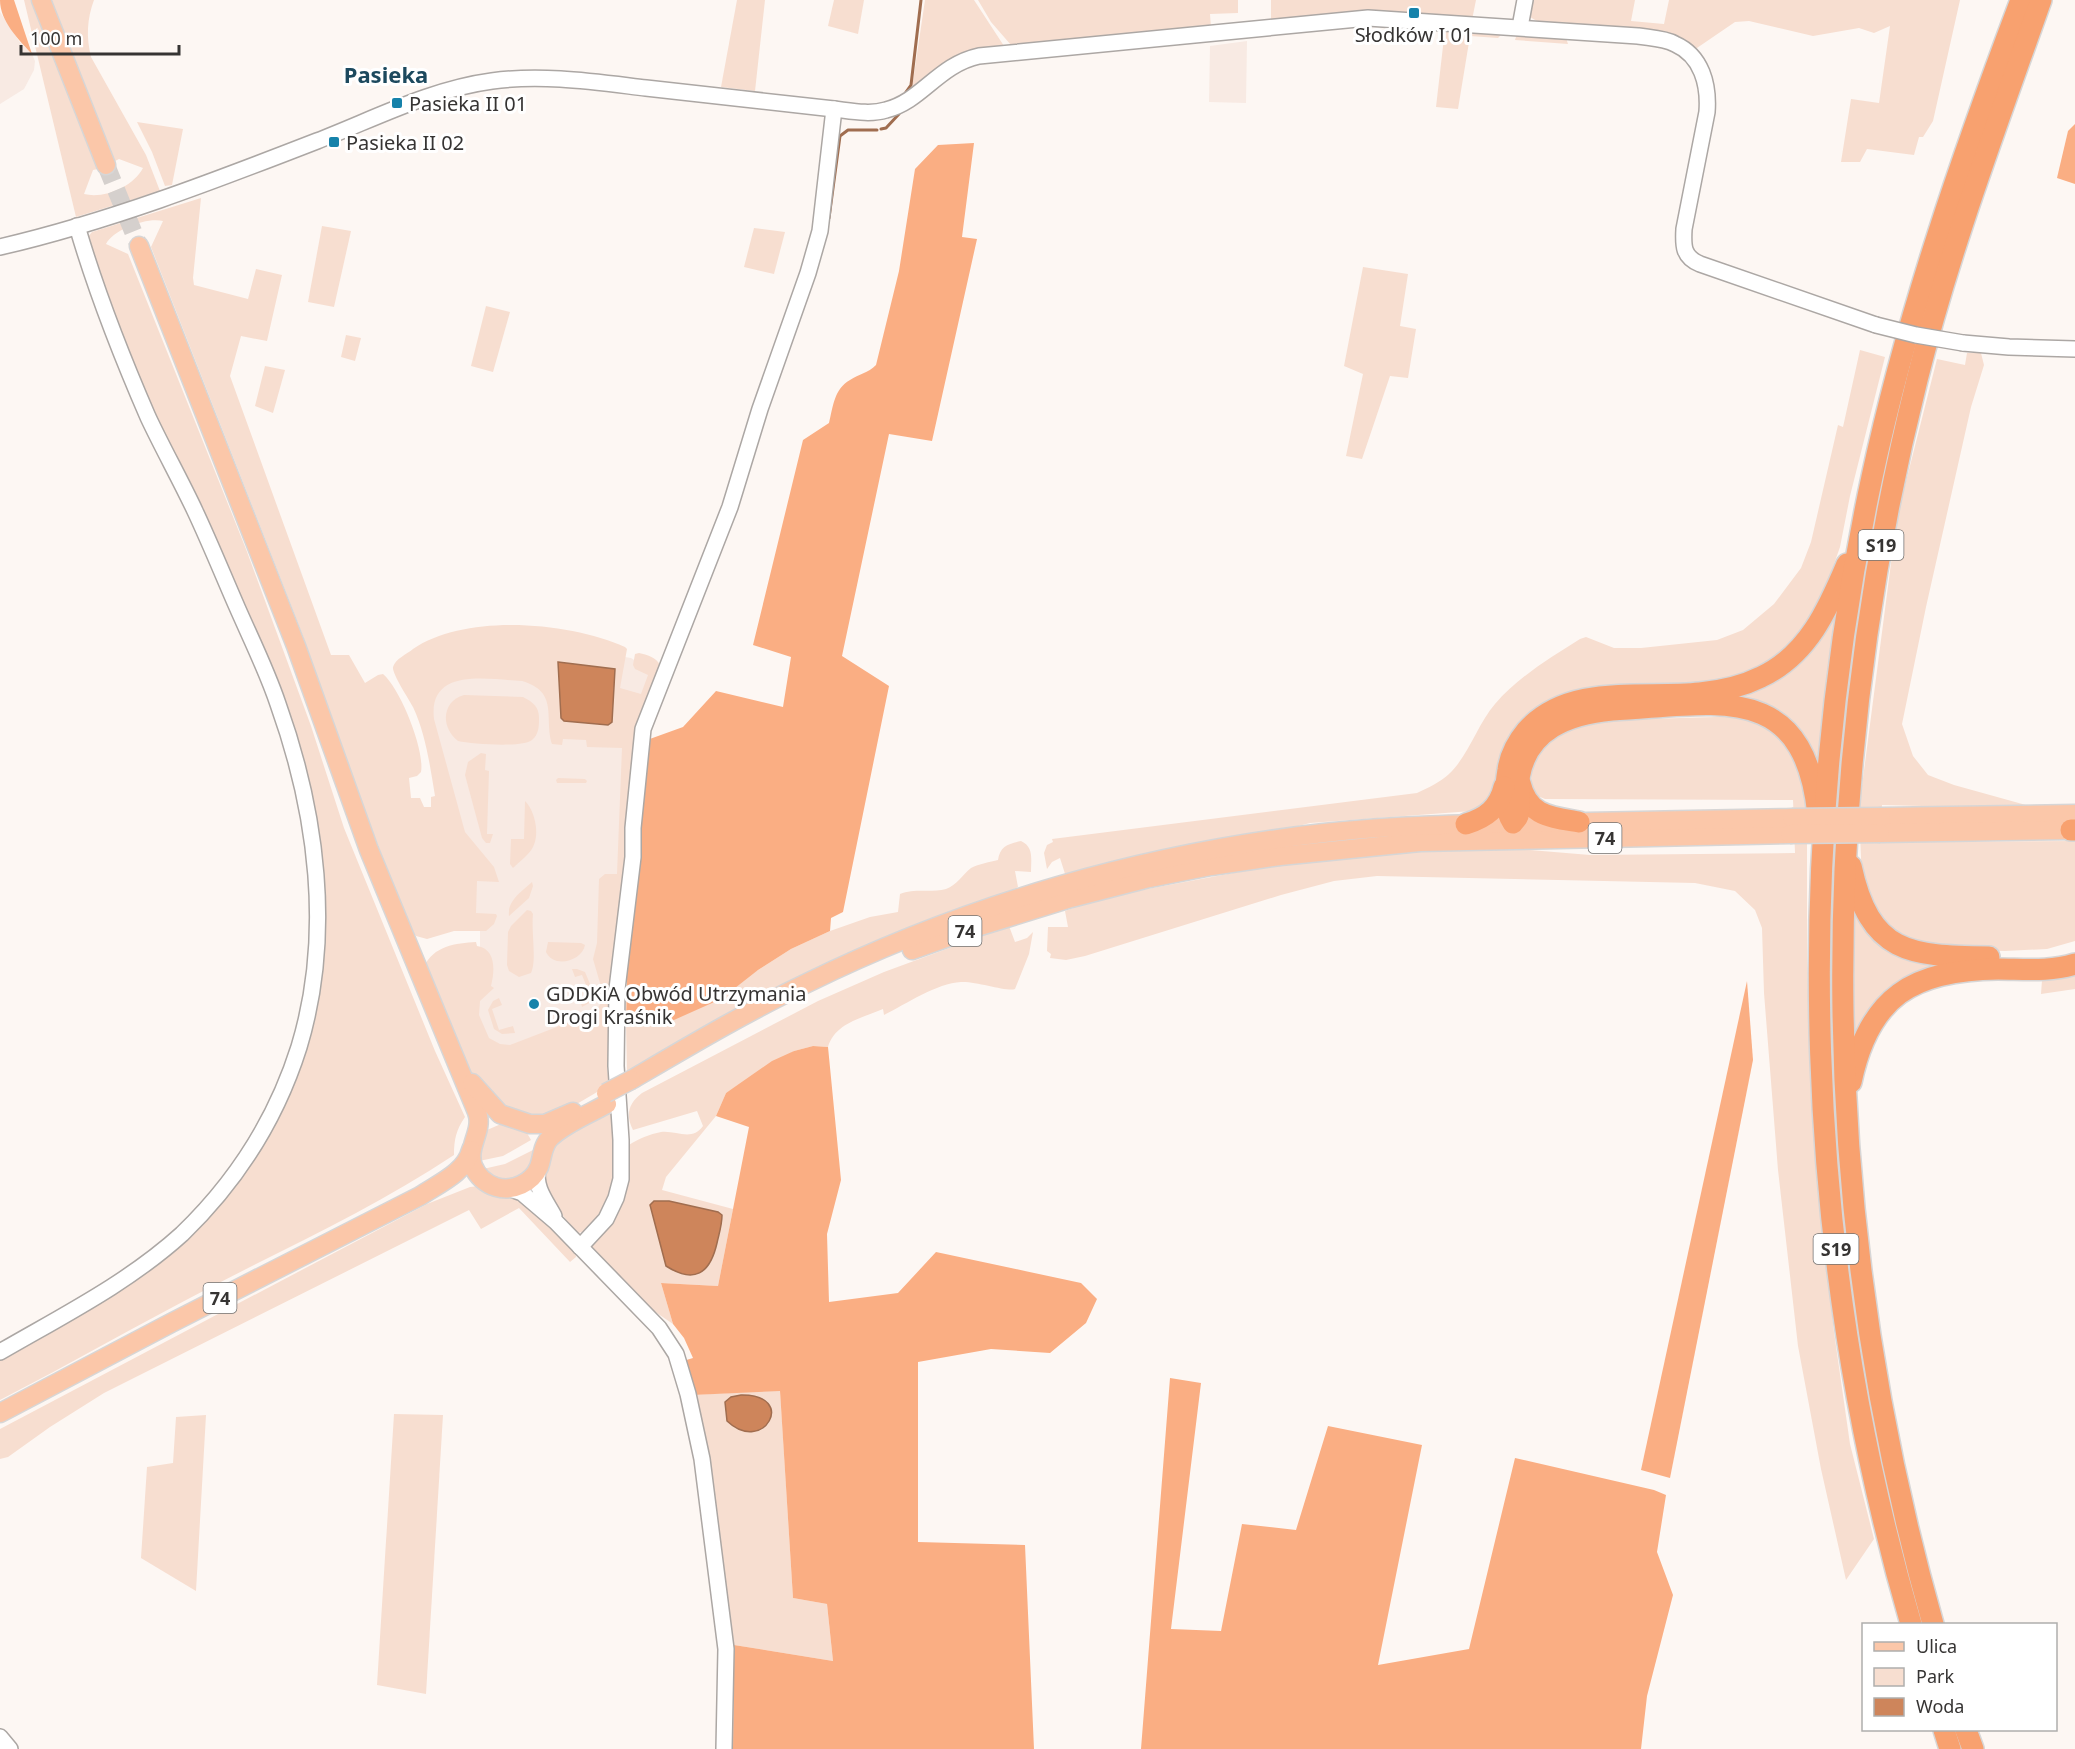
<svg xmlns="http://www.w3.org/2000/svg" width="2075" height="1749" font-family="'Noto Sans',sans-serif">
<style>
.built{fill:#f8eae3}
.green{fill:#f7ded0}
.forest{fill:#faae83}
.water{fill:#ce855b;stroke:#a06d4f;stroke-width:1.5}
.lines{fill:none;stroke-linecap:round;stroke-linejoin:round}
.stream{stroke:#a06d4f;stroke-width:3}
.major-tunnel{stroke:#d5d0cd;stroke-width:18;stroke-dasharray:18 9;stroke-linecap:butt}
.minor-casing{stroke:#aca7a4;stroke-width:18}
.major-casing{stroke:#d7d6d6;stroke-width:21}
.highway-casing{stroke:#d7d6d6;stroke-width:24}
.minor{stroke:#fff;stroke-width:15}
.major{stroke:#fbc7a9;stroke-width:18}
.highway{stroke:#f8a16f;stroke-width:21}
.minor-bridge-casing{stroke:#aca7a4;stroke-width:18;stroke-linecap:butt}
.major-bridge-casing{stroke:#d7d6d6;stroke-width:21;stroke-linecap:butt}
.minor-bridge{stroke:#fff;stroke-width:15}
.major-bridge{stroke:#fbc7a9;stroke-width:18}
.poi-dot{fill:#1682aa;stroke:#fff;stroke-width:2}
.labels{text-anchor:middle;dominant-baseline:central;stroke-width:6;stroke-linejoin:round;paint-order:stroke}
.shield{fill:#fff;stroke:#727170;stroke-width:1.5}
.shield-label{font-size:18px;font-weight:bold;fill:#363433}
.poi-label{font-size:20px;fill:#363433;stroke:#fff;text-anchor:start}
.quarter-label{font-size:22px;font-weight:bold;fill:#1c495e;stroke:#fff}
</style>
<rect width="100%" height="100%" fill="#fdf7f3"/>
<g class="built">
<polygon points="0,12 19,41 32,54 35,61 34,70 24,89 0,104"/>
<polygon points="1247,41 1246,103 1209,102 1210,46"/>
<polygon points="497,636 631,658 652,671 609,1022 505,1063 458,1014 480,951 480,919 472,916 420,708"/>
</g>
<g class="green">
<path d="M24,0H32L98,169L93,170L84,194C104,199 133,187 143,168L119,159L113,162L49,0H94C87,19 86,37 91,57L146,155L160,191L76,217Z"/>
<polygon points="737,0 765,0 755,91 721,87"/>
<polygon points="834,0 864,0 858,34 828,26"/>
<path d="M925,0H974L1004,46C955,52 949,57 912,88Z"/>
<polygon points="978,0 1238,0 1238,13 1210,14 1211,28 1011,45 991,22"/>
<polygon points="1271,0 1476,0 1472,20 1271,21"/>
<polygon points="1530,0 1635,0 1631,21 1664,24 1669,0 1960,0 1933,121 1923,137 1919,137 1914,155 1867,149 1860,162 1841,162 1851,99 1879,103 1890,26 1874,33 1859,28 1813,36 1749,21 1735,22 1694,50 1542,24 1530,17 1528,13"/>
<polygon points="1445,29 1502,34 1498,38 1470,36 1458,109 1436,107"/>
<polygon points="1517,34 1566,38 1568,44 1515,40"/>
<polygon points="137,122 183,129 172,185 165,186 152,152"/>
<path d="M201,198L193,278L194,285L248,299L256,269L282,275L267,341L241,336L230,376L331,655H349L365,683L378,675L383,674C400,688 425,750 421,772L417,776L409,778L411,798H420L424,807H431V797L435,796C430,766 426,735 413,707C409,699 392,674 393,667C395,659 407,654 413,649C466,613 569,622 625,647L627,649L620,688L641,694L648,675L635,669L633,665L635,654L639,653C647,655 656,657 660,665L651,690L611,1066L607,1067L609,1085L570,1108L546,1119L506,1112L473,1076L460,1053L424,967C433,946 456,943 476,942L477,946C496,949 495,970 491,986L494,988L480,1001L479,1015L489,1038L500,1044L510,1045L588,1015L598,1008L601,1003L602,990L593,959L597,943L599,879L605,874H617L622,748L587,747L586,740L563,739L562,745L552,744C544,717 559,692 522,681C490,680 428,666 434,719L465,832L494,867L499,882L477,881L476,913L496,914L497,916L494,924L486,931H454L427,939L416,936L412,931L400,903L335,732L303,636L151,247L163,221C147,217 114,229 106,244L128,254L246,549L311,726L344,828L435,1051L465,1117C456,1130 454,1140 454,1155C376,1207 292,1245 209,1288C139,1324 70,1364 0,1400V1354L127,1282L260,1148L320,965L300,757L151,409L93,263L87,238L92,232Z"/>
<polygon points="322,226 351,231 334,307 308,302"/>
<polygon points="754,228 785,232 774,274 744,267"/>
<polygon points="1363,267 1408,274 1400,326 1416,329 1408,378 1390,376 1362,459 1346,456 1363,374 1344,366"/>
<polygon points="486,306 510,312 493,372 471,366"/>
<polygon points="346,335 361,338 355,361 341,357"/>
<path d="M1860,350L1885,357L1850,496L1840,547L1819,607L1798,637L1773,661L1756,671L1708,684L1577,691L1552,699L1531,712L1517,726L1500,760L1496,776L1495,791L1491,799L1472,811L1310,823L1275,832L1066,877L1060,858L1052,862L1047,869L1044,853L1047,845L1053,842L1052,839L1417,793C1428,788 1440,782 1449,774C1469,755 1477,725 1495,704C1518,677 1550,658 1580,639L1586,637L1614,648H1641L1717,640L1743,630L1774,604L1801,568L1811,542L1838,425L1843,427Z"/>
<polygon points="1967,353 1981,353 1984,365 1971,407 1926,607 1902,724 1913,756 1928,775 1954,785 2040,809 1882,805 1883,842 2075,841 2075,941 2047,949 2005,951 1949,950 1915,946 1890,930 1866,895 1862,882 1859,809 1897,517 1937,359 1965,365"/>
<polygon points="265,366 285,370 273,413 255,406"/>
<path d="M1838,609L1818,769C1807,744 1797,720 1772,706C1761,700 1744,699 1731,696C1791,678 1808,664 1838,609Z"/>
<path d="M464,695L523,697C533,702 539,707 539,718C539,726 539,734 532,740C522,748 472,744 458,741C440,727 442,701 464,695Z"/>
<polygon points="1750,716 1773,727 1794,751 1807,787 1807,961 1811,1098 1820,1205 1834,1332 1850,1444 1874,1539 1846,1580 1821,1469 1798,1346 1778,1170 1764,993 1762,928 1755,910 1735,891 1695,883 1377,876 1334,881 1281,895 1085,956 1066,960 1050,958 1051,954 1047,951 1048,927 1068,927 1065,911 1099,898 1298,861 1458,844 1590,855 1795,853 1793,800 1545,799 1530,793 1532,767 1541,748 1568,730 1611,720"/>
<polygon points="481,753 486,754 485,770 489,771 487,834 493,834 490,843 486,843 482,838 465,775 468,762"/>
<polygon points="558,778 585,779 587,781 586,783 557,783 556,780"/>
<path d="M525,801C535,811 540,834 533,847C529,855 519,862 513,868L510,864L511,839H524Z"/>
<path d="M1021,841C1034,847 1031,859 1031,872L1015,871L1018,887L1014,889L1012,893L721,1019L627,1072L626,1022L665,1024L758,970L791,949L830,931L870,917L898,912L900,894C914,888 931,893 946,889C957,885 962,875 971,868C979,864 990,862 998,860C1000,846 1008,844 1021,841Z"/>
<path d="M532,882L533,886L529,898L509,916C507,901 521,892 532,882Z"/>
<path d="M1853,898C1870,946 1886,957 1935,967C1925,970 1914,973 1904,978C1877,990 1863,1017 1851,1042Z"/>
<path d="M527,910L531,911L533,914C531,931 537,961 531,973L519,977L509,971L507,965L508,932L511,926Z"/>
<path d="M1009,926L1015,942L1027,938L1033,932L1029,954L1015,989C1007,992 976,981 961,982C937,983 906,1004 884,1015L883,1009C862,1018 835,1023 828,1047L813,1046L794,1051L726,1093L716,1116L666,1177L662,1190L733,1209L718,1286L661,1283L673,1324L648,1307L592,1250L591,1246L629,1145C638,1139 650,1134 661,1132C676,1130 692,1142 703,1126L697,1111L633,1130C625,1114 629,1103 642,1093L818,1001L884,972Z"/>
<path d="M548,942L581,943L585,945C582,961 554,969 546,952Z"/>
<polygon points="572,969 577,969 585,972 593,991 591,1002 582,1007 580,1000 590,995 582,975 575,977"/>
<polygon points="2075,975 2075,989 2041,994 2042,980"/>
<polygon points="499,998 502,1005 492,1009 499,1030 513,1026 515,1033 502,1034 494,1029 488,1010 493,1001"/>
<path d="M610,1109C613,1118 613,1128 613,1137C616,1168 614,1195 595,1221C590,1227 585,1233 576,1233L550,1198L543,1177L551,1146Z"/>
<polygon points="501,1124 527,1133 531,1140 503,1156 479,1161 477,1158 487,1130"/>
<polygon points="535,1149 536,1155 523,1177 498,1182 483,1169 505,1164"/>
<polygon points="479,1186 519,1196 575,1250 576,1257 570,1262 519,1208 481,1229 469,1210 104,1393 50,1427 8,1457 0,1459 0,1429 427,1204 470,1187"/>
<polygon points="780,1390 793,1598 827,1604 833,1661 734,1645 708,1456 693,1395"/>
<polygon points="394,1414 443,1415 426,1694 377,1685"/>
<polygon points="206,1415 196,1591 141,1558 147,1467 173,1463 176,1417"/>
</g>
<g class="forest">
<path d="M0,0H14L32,54C18,39 0,21 0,0Z"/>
<polygon points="2075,124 2075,184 2057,178 2068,131"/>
<path d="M974,143L962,237L977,239L932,441L889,434L842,656L889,686L843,912L831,918L830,931L791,949L758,970L721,999L665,1024L626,1022L627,975L647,740L683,727L716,691L783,707L791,657L753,645L803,440L829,423C833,407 834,389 850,380C859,374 868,373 876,365L899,271L915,169L938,145Z"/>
<polygon points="1747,981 1753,1060 1670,1478 1641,1470"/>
<polygon points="813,1046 828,1047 841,1180 827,1234 829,1302 898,1293 936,1252 1081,1283 1097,1299 1086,1323 1050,1353 991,1349 918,1362 918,1542 1025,1545 1034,1749 733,1749 734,1645 833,1661 827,1604 793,1598 780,1391 693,1395 683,1361 693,1358 684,1338 673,1324 661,1283 718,1286 749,1127 716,1116 726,1093 772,1061 794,1051"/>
<polygon points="1170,1378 1201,1383 1171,1629 1221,1631 1242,1524 1296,1530 1328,1426 1422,1445 1378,1665 1469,1649 1515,1458 1654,1490 1666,1495 1657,1552 1673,1595 1647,1696 1641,1749 1141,1749"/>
</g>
<g class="water">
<polygon points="558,662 615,669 612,722 608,725 564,721 561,718"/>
<path d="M654,1201H669L718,1212L722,1215C722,1225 719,1234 717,1243C710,1274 694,1284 666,1266L650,1205Z"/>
<path d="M741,1395C798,1394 764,1456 727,1421L725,1402L731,1397Z"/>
</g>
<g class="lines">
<g class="stream">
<polyline points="906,92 911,85 921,0"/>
<polyline points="881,129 886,128 899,114"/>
<polyline points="829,218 840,136 848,130 877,130"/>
</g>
<polyline class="major-tunnel" points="106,165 139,246"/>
<g class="minor-casing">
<g id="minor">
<polyline points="1520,27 1525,0"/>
<path d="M0,247C108,222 214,181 317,141C374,119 431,89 492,81C543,74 595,82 646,88C709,95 771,102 834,109C851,111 870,115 886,110C922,101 938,65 979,56L1368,18L1638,36C1650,38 1664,38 1675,44C1702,56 1709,85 1707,112L1684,229C1683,246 1683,257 1700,264L1876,325"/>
<polyline points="1963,343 2009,347 2075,349"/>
<path d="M538,1169C534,1187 546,1201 554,1216"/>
<polyline points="508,1188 522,1193 556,1222 659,1328 676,1354 688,1394 702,1459 726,1649 724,1749"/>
<polyline points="580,1247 606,1219 616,1198 621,1179 621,1140 616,1066 617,989 633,857 633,828 643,729 730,507 760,409 808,273 820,231 834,109"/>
<path d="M0,1352C62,1316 128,1283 182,1234C237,1181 276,1120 299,1047C333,935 317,813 278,704C267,671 251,639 237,607C223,575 210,543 195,511C180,479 163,449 148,417C121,355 96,291 77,226"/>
<polyline points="0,1737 10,1749"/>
</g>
</g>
<g class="major-casing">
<g id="major">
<polyline points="41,0 106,165"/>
<path d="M139,246L296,646L369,850L477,1112C484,1131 466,1146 473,1166C477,1176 486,1184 496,1187C513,1192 532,1183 539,1167C543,1156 542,1145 551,1137C566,1123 589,1114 607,1104"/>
<polyline points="1881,817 2075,814"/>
<polyline points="1880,833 2071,830"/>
<polyline points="912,950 974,928 1071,898 1145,879 1211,866 1280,856 1420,842 1790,834"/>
<path d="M631,1080C689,1046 746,1012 807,983C968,904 1145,853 1324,833C1395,825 1465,824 1536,823C1622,821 1707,820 1792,818"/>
<polyline points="472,1083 500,1114 530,1124 545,1124 573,1112"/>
<path d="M0,1413L171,1323L420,1196C438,1184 466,1172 471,1150"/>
</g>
</g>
<g class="highway-casing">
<g id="highway">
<path d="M1520,783C1528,816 1550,817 1579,822"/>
<path d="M1818,815C1804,678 1715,705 1612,710C1569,714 1527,729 1519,778C1518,788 1520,808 1518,816C1517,819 1514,821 1513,823C1503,808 1505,788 1508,770C1510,755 1517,742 1527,730C1570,683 1643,699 1700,693C1721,691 1743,686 1761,677C1808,655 1828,609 1847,564"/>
<path d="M1466,824C1486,818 1499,808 1504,787"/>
<polyline points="2071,830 2075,830"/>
<path d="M1851,866C1870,954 1909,956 1989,957"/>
<path d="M1851,1082C1869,996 1913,970 1998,969C2023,969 2050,972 2075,964"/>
<path d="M1911,1624C1803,1254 1791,854 1872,477C1907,314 1962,156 2021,0"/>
<path d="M1933,1624C1817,1216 1814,791 1917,380C1949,251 1997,125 2041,0"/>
<polyline points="1944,1730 1950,1749"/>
<polyline points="1966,1730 1973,1749"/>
</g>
</g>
<use href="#minor" class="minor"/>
<use href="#major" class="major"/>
<use href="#highway" class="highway"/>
<g class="minor-bridge-casing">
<polyline id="minor-bridge" points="1876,325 1916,335 1963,343"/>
</g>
<g class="major-bridge-casing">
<g id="major-bridge">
<polyline points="1792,818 1881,817"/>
<polyline points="1790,834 1880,833"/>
<polyline points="606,1093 631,1080"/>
</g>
</g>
<use href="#minor-bridge" class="minor-bridge"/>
<use href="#major-bridge" class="major-bridge"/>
</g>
<g class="poi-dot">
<rect x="1408" y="7" width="12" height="12" rx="3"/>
<rect x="391" y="97" width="12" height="12" rx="3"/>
<rect x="328" y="136" width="12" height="12" rx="3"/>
<circle cx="534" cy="1004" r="6"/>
</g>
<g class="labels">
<g class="shield">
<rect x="1858.5" y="530" width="45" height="30" rx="4.5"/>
<rect x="1588.5" y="823" width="33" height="30" rx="4.5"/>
<rect x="948.5" y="916" width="33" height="30" rx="4.5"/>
<rect x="1813.5" y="1234" width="45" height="30" rx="4.5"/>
<rect x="203.5" y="1283" width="33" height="30" rx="4.5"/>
</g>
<g class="shield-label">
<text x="1881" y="545">S19</text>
<text x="1605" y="838">74</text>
<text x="965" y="931">74</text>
<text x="1836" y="1249">S19</text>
<text x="220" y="1298">74</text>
</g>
<g class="poi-label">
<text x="1414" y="34" text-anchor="middle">Słodków I 01</text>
<text x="409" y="103">Pasieka II 01</text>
<text x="346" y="142">Pasieka II 02</text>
<text x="546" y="993">GDDKiA Obwód Utrzymania<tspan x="546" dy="23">Drogi Kraśnik</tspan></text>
</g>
<g class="quarter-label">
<text x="386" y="74">Pasieka</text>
</g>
</g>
<rect x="1862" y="1623" width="195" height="108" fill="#ffffff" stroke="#afaead" stroke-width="1.5"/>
<rect x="1874" y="1642" width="30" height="9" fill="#fbc7a9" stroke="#afaead" stroke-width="1.5"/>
<text x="1916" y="1653" font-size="18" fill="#363433">Ulica</text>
<rect x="1874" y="1668" width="30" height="18" fill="#f7ded0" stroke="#afaead" stroke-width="1.5"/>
<text x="1916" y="1683" font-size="18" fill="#363433">Park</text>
<rect x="1874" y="1698" width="30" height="18" fill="#ce855b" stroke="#afaead" stroke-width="1.5"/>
<text x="1916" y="1713" font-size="18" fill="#363433">Woda</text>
<path d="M21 45v9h158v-9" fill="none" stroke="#363433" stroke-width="3"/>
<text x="30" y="45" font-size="18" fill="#363433" stroke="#ffffff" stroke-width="4.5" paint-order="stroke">100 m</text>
</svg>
